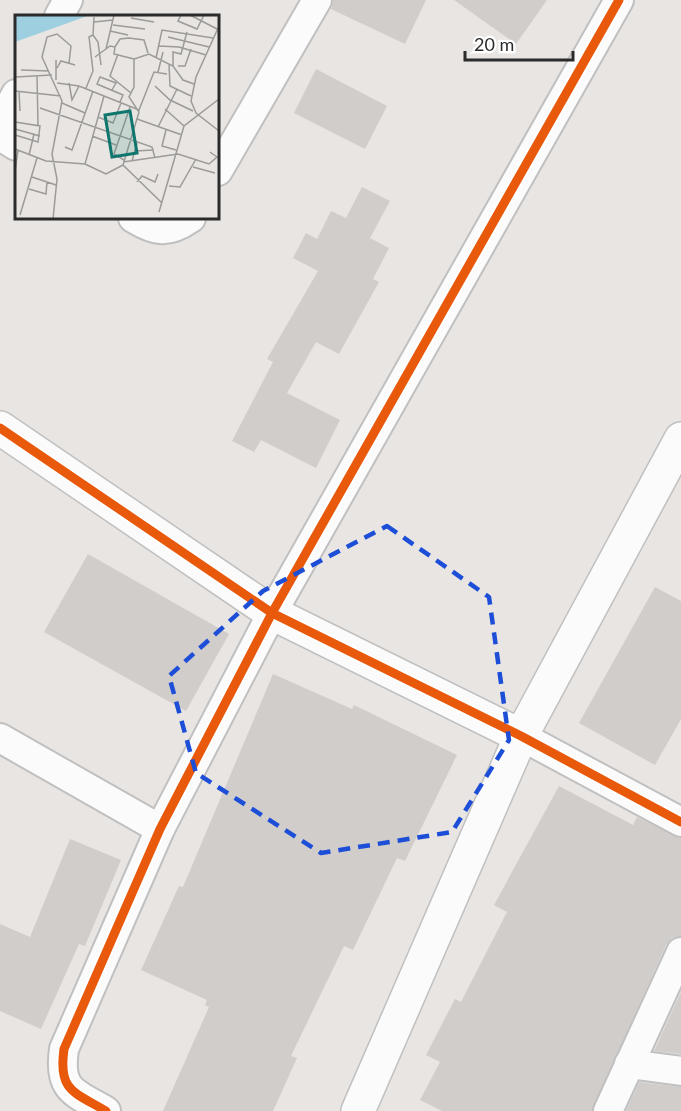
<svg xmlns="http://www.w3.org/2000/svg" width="681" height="1111" font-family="Lato,sans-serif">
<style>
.building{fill:#d0cdcb}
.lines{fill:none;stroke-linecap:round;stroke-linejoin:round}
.minor-casing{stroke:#c1c0c0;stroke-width:32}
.tertiary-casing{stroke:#c1c0c0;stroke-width:36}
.minor{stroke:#fcfbfb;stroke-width:28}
.tertiary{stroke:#fcfbfb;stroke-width:33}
.cycleway-casing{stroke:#fff;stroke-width:13}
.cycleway{stroke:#e8590c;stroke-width:9}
.marked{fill:none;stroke:#1d4ed8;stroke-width:4.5;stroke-dasharray:12 8;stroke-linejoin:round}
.inset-road{fill:none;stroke:#9c9b99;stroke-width:1.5}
.view{fill:#0f766e;fill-opacity:0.15;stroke:#0f766e;stroke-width:3}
.inset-edge{fill:none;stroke:#2b2b2b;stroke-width:3}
</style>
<rect width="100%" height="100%" fill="#e8e5e2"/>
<g class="building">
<polygon points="333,0 426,0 405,44 331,9"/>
<polygon points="454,0 547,0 516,44"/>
<polygon points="316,69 387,106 365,149 294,113"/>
<polygon points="362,187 390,201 370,238 389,248 373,279 379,282 339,354 316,342 287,393 340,420 316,468 261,440 254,452 232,441 273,362 267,359 318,271 293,258 306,233 317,239 331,211 346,218"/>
<polygon points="88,554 229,634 186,711 44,632"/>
<polygon points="655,587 681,601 681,719 655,765 579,723"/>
<polygon points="273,674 352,709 354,705 457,755 405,861 397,858 353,950 344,946 291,1056 297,1058 273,1111 163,1111 209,1007 205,1005 207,1000 141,970 179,886 183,887"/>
<polygon points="559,786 633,825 637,817 681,838 681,936 672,938 666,945 592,1111 442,1111 420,1100 440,1062 426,1055 455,999 461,1002 507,912 494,905"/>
<polygon points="70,839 121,860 85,946 79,944 41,1029 0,1011 0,924 30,937"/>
<polygon points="681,992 681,1054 654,1051"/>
<polygon points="639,1082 681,1087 681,1111 626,1111"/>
</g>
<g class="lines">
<g class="minor-casing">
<g id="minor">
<polyline points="59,16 68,0"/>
<polyline points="0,124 16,94"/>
<polyline points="0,136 16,146"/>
<polyline points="218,171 317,0"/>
<path d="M133,218C156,232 168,234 191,218"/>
<polyline points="521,736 681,822"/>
<polyline points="0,738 160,829"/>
<polyline points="629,1064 681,1071"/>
<path d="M106,1111C74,1092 58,1091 64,1049L160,829L272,613L619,0"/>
<polyline points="608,1111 681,952"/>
</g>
</g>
<g class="tertiary-casing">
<g id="tertiary">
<polyline points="0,428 272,613 521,736"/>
<polyline points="358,1111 521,736 681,439"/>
</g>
</g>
<use href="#minor" class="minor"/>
<use href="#tertiary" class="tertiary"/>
<g class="cycleway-casing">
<g id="cycleway">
<polyline points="0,428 272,613 521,736 681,822"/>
<path d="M106,1111C74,1092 58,1091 64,1049L160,829L272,613L619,0"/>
</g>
</g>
<use href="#cycleway" class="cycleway"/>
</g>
<path class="marked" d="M387,526L489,597L509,740L452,832L321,853L196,773L169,676L263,591Z"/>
<g transform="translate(15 15)">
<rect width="204" height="204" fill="#e8e5e2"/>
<path d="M0,0H75L0,27Z" fill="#9ecfe1"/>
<path class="inset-road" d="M166,0L163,6L182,14L189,0M175,0L204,15M116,3L139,7M79,7L98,5M98,10L130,14M204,11L181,62L176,86L181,98L204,116M95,16L113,20M78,20L79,2M153,22L194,32M144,31L164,32L191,40M100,32L99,39L119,44M91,34L99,0M103,39L95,61L116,78M80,42L95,31L100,32L105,24L114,23L129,25L133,38M141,43L147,15L198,23M41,45V65M154,49L155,71L176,81M158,51V37L166,39L172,17M163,51H170L176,34M42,53L46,46L60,50M6,55L34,56M143,57L148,37M22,60L23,110M0,62L37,60M42,68L64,71L124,95L139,57L152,59M54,68L57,85L64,71M140,71L155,85L178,96M71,73L78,56L74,22L78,20L83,27L86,50M97,75L101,68L85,62L82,69L108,80L105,87M0,76L46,81M4,77L5,96M89,81L70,149L91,159L108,150M47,88L70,98M25,93L137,132L140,143M150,94L169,111M83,102L98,108L106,88M122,104L167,120M0,107L25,111L23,127L0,120M143,112L162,74M0,114L25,121M151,115L147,131L161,135M77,121L101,130M50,132L57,135L78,76M0,134L31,146L70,149M120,136L139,135M14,140L19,119M109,145L99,139L115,92M117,146L122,128M108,147L163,139L194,149L202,142L195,137M178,152L200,158M0,156L3,135M17,162L41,170M122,167L127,161L140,167L143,159M154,171L165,172L181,144M14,174L31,179L32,167M147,188L108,150L124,97L114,82L119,72V44L134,39L158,51L168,65L179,69M144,197L169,111L204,84M5,200L22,143M38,204L42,164L37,139L47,86L27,42L32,22L42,19L56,31L54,48"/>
<path class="view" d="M115,96L122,138L97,142L90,100Z"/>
<rect width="204" height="204" class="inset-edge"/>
</g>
<path d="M465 51v9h108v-9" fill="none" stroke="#2b2b2b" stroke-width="3"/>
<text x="474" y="51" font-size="18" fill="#2b2b2b" stroke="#ffffff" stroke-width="4.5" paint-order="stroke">20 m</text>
</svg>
